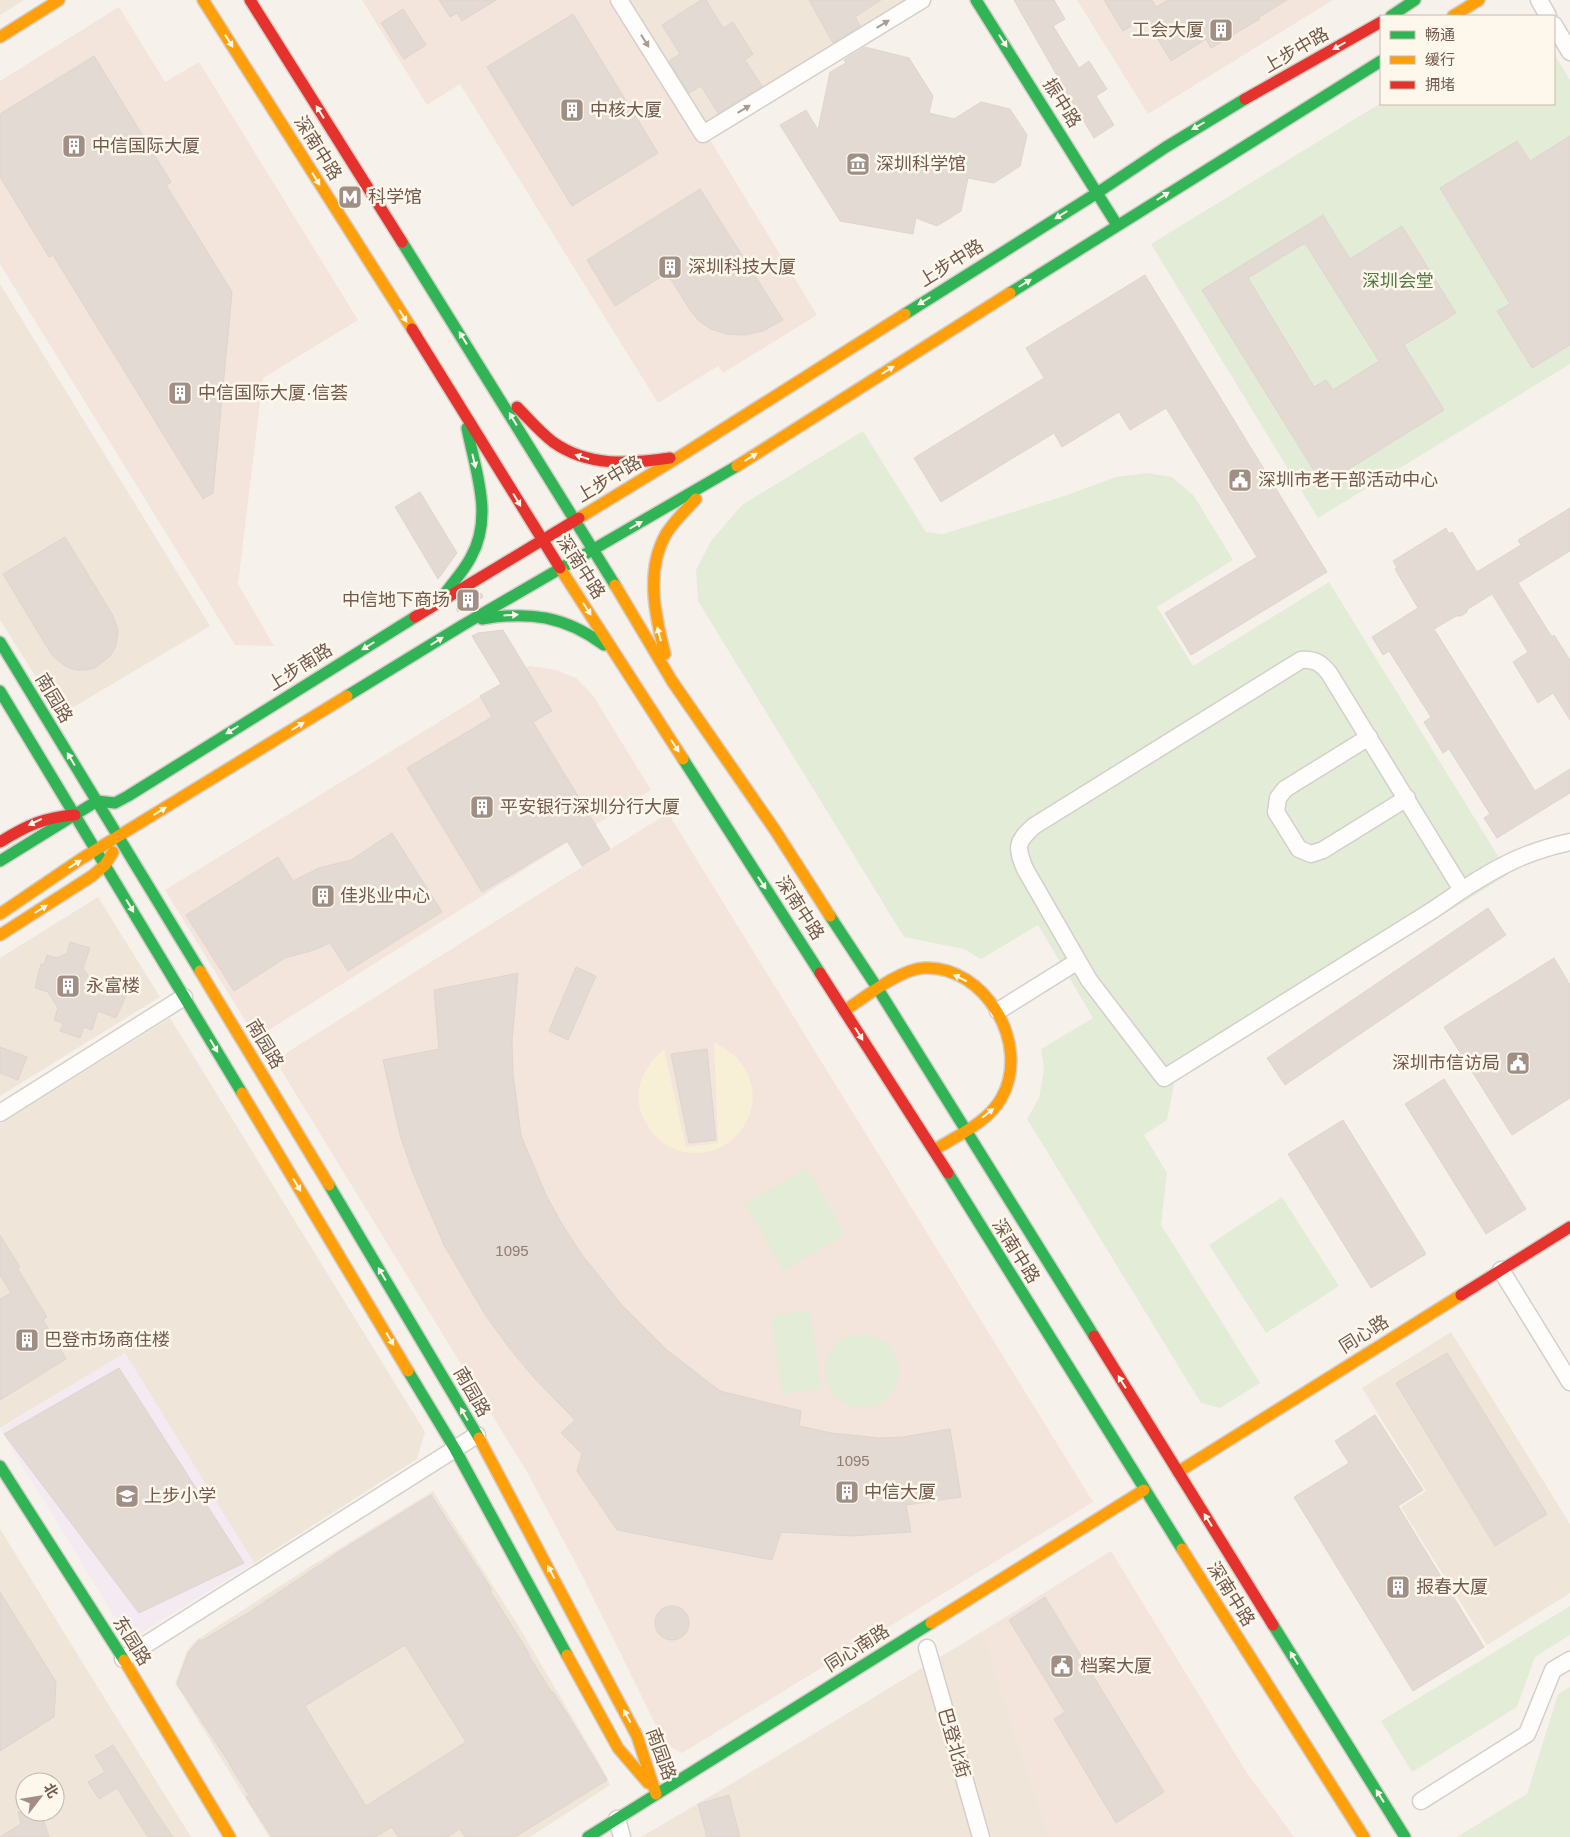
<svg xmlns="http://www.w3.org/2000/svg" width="1570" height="1837" font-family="Helvetica,'Noto Sans SC',sans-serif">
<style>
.residential{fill:#efe5d9;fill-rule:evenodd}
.commercial{fill:#f3e4dc}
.education{fill:#f3eaf2}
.green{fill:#e3ecd7}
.sand{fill:#f7efd6}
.building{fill:#e2dad3;stroke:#ded5ce;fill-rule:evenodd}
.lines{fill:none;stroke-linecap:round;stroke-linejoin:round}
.street-casing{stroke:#d5cfc9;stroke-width:19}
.fast-casing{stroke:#d5cec8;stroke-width:14}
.slow-casing{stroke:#d5cec8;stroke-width:14}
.jam-casing{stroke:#d5cec8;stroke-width:14}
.street{stroke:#fefdfc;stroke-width:16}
.fast{stroke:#30b455;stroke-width:11}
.slow{stroke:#ff9f0a;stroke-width:11}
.jam{stroke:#e5322d;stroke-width:11}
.oneway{fill:#aa9b93}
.oneway2{fill:#fef7ec}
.labels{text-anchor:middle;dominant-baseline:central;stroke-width:5;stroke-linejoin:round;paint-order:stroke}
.number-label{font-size:15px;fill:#907c71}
.poi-label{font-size:18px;fill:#725a4d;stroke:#fef7ec;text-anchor:start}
.street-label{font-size:18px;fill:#725a4d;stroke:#fef7ec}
.park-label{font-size:18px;fill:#547846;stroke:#fef7ec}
</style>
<rect width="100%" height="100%" fill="#f6f2eb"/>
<g class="residential">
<polygon points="0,0 24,0 0,15"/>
<polygon points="608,0 915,0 693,137"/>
<polygon points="0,284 210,626 60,715 0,620"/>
<polygon points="98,897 160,997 0,1096 0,958"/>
<polygon points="170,1018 425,1432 417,1459 254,1563 125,1353 0,1428 0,1124"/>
<polygon points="1451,1332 1570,1524 1570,1593 1487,1645 1401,1507 1426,1491 1362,1388"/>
<polygon points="433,1491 519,1627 604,1771 610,1785 530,1837 269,1837 175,1683 187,1651 195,1641 311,1566"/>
<path d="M0,1529L105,1699L191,1837H0ZM25,1782H55V1812H25Z"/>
<polygon points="983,1631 1049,1837 641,1837 731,1784"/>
</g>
<g class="commercial">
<polygon points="362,0 608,0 693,137 704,130 817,315 723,373 718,366 658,403 460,84 427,105"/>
<polygon points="1077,0 1333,0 1148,114"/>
<polygon points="119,7 165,82 199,62 358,320 263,378 238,584 274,646 235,645 0,264 0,81"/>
<polygon points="530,666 556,670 576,678 592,694 651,790 256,1038 165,890"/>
<polygon points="668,813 1093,1502 682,1753 665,1744 583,1577 527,1472 275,1060"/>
<polygon points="1111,1551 1245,1770 1294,1837 1049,1837 983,1631"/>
</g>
<polygon class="education" points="125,1353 254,1563 129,1640 0,1429"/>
<g class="green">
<polygon points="1554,54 1570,80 1570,364 1318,518 1151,244 1381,103 1554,104"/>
<polygon points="863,431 926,532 943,534 1067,495 1116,477 1147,473 1172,477 1194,496 1233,560 1157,607 1193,666 1329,582 1509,874 1175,1080 1167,1120 1144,1135 1167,1173 1161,1225 1260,1383 1220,1408 1201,1403 1027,1119 1039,1098 1044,1070 1041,1049 1093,1018 1038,925 981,959 964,949 904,937 698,601 696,570 711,541 742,505"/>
<polygon points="807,1168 845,1235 783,1271 745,1204"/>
<polygon points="1282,1197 1339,1286 1266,1333 1209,1245"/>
<polygon points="810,1310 821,1389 782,1394 771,1316"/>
<circle cx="862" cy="1371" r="37"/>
<polygon points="1570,1606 1570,1635 1535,1657 1517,1707 1412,1772 1381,1721"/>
<polygon points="1570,1687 1570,1837 1457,1837 1527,1794 1558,1694"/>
</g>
<path class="sand" d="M714,1042C724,1048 734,1053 741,1063C777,1111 724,1173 670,1147C655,1140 645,1125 640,1109C634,1086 646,1064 664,1049L686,1147L718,1143Z"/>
<g class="building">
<polygon points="439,0 496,0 462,21 457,13 450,17"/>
<polygon points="701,0 706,0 723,28 733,22 753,54 745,60 762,86 718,113 701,86 689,93 669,61 680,54 662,25"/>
<polygon points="809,0 881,0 855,17 860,26 833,43"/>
<polygon points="1014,0 1054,0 1065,19 1053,26 1079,68 1089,61 1107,89 1096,96 1114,125 1094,138 1073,103 1068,106 1059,91 1064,88"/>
<polygon points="1104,0 1152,0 1156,7 1168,0 1287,0 1259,17 1260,19 1211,48 1206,39 1171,61 1145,18 1123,31"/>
<polygon points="403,9 426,45 404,59 381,23"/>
<polygon points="573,14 658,153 572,206 487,67"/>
<polygon points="865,47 909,58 933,96 929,113 954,119 981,102 1010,109 1027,135 1020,166 994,183 968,178 961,211 937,226 916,218 913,234 840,221 780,125 806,110 818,130 830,72 846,63 844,60"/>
<polygon points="94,56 171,182 166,185 232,292 213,493 203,499 53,255 49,257 0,177 0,114"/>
<polygon points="1570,136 1570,345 1532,368 1497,311 1510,304 1440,188 1517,141 1530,161"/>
<polygon points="700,189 783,320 763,331 744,335 726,334 711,329 699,321 690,310 667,273 615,306 587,260"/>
<path d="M1323,215L1350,259L1402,226L1456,313L1404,345L1444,410L1323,485L1202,290ZM1305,243L1379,361L1333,390L1326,380L1314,387L1248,278Z"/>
<polygon points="1145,275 1327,572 1191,655 1165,613 1257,557 1166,408 1130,430 1119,412 1062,447 1054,433 941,502 914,458 1044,378 1026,348"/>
<polygon points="420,492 457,553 438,579 395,507"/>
<polygon points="1570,508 1570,551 1518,583 1552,637 1554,635 1570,660 1570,720 1553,693 1538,703 1513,662 1528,652 1492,594 1468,609 1466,613 1461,616 1456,616 1434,629 1535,791 1570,769 1570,793 1497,838 1484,818 1490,814 1449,749 1443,753 1424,722 1431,717 1389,651 1383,655 1372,637 1418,608 1395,569 1397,568 1393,561 1446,528 1449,534 1452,532 1477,572 1521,545 1518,540"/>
<polygon points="65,537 112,614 118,630 116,646 110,656 95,668 86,670 76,670 67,667 57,660 50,652 3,574"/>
<polygon points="481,593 483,597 458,612 456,609"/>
<polygon points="503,630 552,711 533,722 610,849 582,866 567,841 482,892 407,768 492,717 480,696 501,684 472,636 478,633"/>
<polygon points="392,833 442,912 348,971 330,943 314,950 285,958 234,991 186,915 278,857 293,881 319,868 351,860"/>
<polygon points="1488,908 1506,935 1285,1085 1267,1058"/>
<polygon points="70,942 90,948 83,968 93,983 126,996 116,1018 98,1011 92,1030 84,1027 80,1038 60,1031 63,1023 54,1020 58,1008 48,992 35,988 41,964 44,964 47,955 57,958 67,953"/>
<polygon points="1554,958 1570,985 1570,1098 1512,1135 1444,1027"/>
<polygon points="576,967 596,976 568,1040 549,1031"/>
<polygon points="518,973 512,1040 513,1074 521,1136 546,1195 562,1224 580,1252 621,1304 668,1351 720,1391 801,1411 799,1426 831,1433 879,1438 903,1437 950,1429 961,1497 906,1505 911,1532 851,1536 781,1532 772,1560 617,1530 577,1471 582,1454 561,1433 575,1420 536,1380 510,1349 486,1316 445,1247 413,1173 400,1135 383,1060 439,1049 434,990"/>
<polygon points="0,1047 27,1057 18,1080 0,1073"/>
<polygon points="707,1049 716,1140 689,1143 671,1054"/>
<polygon points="1444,1079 1526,1209 1486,1234 1405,1104"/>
<polygon points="1343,1120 1426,1254 1371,1288 1288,1154"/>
<polygon points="0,1235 20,1267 18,1269 47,1317 43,1320 66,1359 0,1400 0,1299 11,1293 0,1275"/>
<polygon points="1447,1353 1547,1514 1495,1546 1396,1383"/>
<polygon points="119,1368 244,1563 139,1613 4,1434"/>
<polygon points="1375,1415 1423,1490 1398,1506 1484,1647 1413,1691 1294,1497 1349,1463 1335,1441"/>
<path d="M431,1495L492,1590L490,1591L530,1655L529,1656L552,1693L553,1692L574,1725L607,1780L515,1837H465L460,1829L447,1837H398L392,1827L375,1837H272L246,1797L249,1795L229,1764H230L177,1684L188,1653L200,1639L201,1641L248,1613L345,1548ZM405,1645L466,1742L366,1806L305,1706Z"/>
<polygon points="0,1592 56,1682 54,1717 0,1751"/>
<polygon points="1045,1597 1164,1792 1116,1823 1054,1719 1065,1712 1009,1620"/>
<circle cx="672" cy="1623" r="17"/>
<polygon points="113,1745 154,1809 173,1837 148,1837 117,1788 99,1799 88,1782 105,1772 95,1756"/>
<polygon points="729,1795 740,1837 707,1837 698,1804"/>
<polygon points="18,1812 41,1812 49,1837 0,1837 21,1824"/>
</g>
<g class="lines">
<g class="street-casing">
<g id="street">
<polyline points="619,0 703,134 922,0"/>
<polyline points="1539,0 1548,16"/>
<polyline points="1554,25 1570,52"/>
<polyline points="1369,737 1285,789 1278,798 1276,812 1299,849 1311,854 1323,850 1407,798"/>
<path d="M1462,890C1499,866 1527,851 1570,842"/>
<path d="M998,1011L1078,961L1089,980L1164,1078L1433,910L1462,890L1329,673C1321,663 1315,659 1301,660L1034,826C1016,842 1016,847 1025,869L1078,961"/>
<polyline points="0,1113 184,997"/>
<polyline points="1501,1270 1570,1382"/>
<polyline points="927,1648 981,1837"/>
<polyline points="123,1659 477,1435"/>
<polyline points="1421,1801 1527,1734 1553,1670 1570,1660"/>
<polyline points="617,1819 622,1837"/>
</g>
</g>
<g class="fast-casing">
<g id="fast">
<polyline points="976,0 1117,225"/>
<polyline points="1391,16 1415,0"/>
<polyline points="402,242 615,585"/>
<polyline points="1010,293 1381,61"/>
<polyline points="905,314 1097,193 1166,147 1245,99"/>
<path d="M444,595C453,582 464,571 471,557C494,516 475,470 467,428"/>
<path d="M482,619C529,611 565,616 604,645"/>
<polyline points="0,642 200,971"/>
<polyline points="0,691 242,1093"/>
<polyline points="347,696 463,625 737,466"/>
<polyline points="683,759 820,973"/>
<polyline points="0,861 97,801 115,803 128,796 415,617"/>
<polyline points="830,916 878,989 1094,1336"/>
<polyline points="948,1173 1182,1549"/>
<polyline points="329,1185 479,1438"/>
<polyline points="408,1371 455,1449 567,1655"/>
<polyline points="0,1466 124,1660"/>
<polyline points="1273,1625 1405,1837"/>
<polyline points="588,1837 931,1623"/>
</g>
</g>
<g class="slow-casing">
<g id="slow">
<polyline points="203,0 412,329"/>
<polyline points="1453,16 1479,0"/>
<polyline points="0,37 59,0"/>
<polyline points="737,466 1010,293"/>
<polyline points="579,518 682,455 905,314"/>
<polyline points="560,568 683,759"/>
<polyline points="615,585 672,681 775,830 830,916"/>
<path d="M665,654C655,615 645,571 666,534C674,521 686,510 696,499"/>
<polyline points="0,914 81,859 347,696"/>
<polyline points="0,935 92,876 105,865 113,852"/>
<polyline points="200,971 329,1185"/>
<path d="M844,1011C864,998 900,969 924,968C985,965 1031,1044 1002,1097C989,1122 957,1136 934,1150"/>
<polyline points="242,1093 408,1371"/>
<polyline points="479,1438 637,1736 656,1794"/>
<polyline points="1178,1472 1461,1295"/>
<polyline points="1182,1549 1364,1837"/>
<polyline points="931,1623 1144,1490"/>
<polyline points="567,1655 618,1748 648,1783"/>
<polyline points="124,1660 230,1837"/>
</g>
</g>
<g class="jam-casing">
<g id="jam">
<polyline points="250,0 402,242"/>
<polyline points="1245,99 1381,22"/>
<polyline points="412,329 560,568"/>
<path d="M517,407C529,419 540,432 553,442C588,467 630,464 670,458"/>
<polyline points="415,617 579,518"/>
<path d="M0,842C26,826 44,817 75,815"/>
<polyline points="820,973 948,1173"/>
<polyline points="1461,1295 1570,1227"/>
<polyline points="1094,1336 1273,1625"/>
</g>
</g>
<use href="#street" class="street"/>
<use href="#fast" class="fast"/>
<use href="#slow" class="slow"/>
<use href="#jam" class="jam"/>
</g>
<defs><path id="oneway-solid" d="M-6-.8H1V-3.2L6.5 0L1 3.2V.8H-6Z" transform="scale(1.25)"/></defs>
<g class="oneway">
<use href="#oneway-solid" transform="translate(883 24) rotate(-31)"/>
<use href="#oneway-solid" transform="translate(645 41) rotate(58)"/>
<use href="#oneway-solid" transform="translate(744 109) rotate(-31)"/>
</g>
<g class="oneway2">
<use href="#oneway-solid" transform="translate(229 41) rotate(58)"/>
<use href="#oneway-solid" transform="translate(1003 41) rotate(57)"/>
<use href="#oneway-solid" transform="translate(1339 46) rotate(150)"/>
<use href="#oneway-solid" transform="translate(320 112) rotate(-122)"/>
<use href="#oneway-solid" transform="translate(1198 126) rotate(150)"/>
<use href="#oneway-solid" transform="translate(316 179) rotate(58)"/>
<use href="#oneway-solid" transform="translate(1163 196) rotate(-32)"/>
<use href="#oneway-solid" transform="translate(1061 215) rotate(148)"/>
<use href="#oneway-solid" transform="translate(1025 283) rotate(-32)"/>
<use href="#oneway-solid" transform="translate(924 301) rotate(148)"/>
<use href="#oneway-solid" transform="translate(403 316) rotate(58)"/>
<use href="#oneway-solid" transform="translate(463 338) rotate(-122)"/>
<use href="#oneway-solid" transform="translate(888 370) rotate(-32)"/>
<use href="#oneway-solid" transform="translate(513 419) rotate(-121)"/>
<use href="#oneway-solid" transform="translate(582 457) rotate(-162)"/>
<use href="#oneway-solid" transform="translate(751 457) rotate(-32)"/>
<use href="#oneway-solid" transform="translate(474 461) rotate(77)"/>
<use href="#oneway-solid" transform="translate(517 500) rotate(59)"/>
<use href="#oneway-solid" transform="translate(636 525) rotate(-30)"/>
<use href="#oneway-solid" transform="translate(587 609) rotate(57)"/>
<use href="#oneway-solid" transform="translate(511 615) rotate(-3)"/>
<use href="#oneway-solid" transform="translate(659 634) rotate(-105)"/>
<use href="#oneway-solid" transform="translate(437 641) rotate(-32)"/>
<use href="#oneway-solid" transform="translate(368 646) rotate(148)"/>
<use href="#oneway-solid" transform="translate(298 726) rotate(-32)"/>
<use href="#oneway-solid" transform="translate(232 730) rotate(148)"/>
<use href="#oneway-solid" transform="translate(675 746) rotate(57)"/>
<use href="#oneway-solid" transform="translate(71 759) rotate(-121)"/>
<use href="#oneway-solid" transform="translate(160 811) rotate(-32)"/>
<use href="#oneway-solid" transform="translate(35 822) rotate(155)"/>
<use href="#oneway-solid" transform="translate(75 864) rotate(-32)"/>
<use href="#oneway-solid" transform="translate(762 883) rotate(57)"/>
<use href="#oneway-solid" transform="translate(130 906) rotate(59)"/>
<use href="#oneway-solid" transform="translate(41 909) rotate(-32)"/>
<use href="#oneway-solid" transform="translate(960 978) rotate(-154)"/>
<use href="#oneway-solid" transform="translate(859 1034) rotate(58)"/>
<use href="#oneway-solid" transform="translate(214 1046) rotate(59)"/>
<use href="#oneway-solid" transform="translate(988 1113) rotate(-39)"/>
<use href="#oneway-solid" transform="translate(297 1185) rotate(59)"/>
<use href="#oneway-solid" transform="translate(382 1274) rotate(-121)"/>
<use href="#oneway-solid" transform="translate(390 1339) rotate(59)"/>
<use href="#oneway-solid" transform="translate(1122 1382) rotate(-122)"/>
<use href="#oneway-solid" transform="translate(464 1414) rotate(-120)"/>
<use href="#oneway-solid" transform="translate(1208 1520) rotate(-122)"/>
<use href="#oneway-solid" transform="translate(551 1572) rotate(-118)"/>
<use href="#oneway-solid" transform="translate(1294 1658) rotate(-122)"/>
<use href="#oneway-solid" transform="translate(627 1716) rotate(-118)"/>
<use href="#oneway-solid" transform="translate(1380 1796) rotate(-122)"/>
</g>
<defs>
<g id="building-square" transform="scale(1.25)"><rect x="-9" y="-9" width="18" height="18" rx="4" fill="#a08f84" stroke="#fef7ec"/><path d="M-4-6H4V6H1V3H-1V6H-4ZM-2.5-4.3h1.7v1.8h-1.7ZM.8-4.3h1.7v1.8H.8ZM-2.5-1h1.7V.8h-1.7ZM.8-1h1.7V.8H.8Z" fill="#fff"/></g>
<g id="museum-square" transform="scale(1.25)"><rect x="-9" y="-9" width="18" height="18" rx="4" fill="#a08f84" stroke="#fef7ec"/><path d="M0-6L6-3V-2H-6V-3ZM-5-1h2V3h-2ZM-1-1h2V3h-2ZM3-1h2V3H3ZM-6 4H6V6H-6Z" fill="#fff"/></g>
<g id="metro-square" transform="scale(1.25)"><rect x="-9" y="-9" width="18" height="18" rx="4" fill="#a08f84" stroke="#fef7ec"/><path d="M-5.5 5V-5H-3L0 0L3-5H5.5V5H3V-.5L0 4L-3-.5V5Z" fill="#fff"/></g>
<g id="civic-square" transform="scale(1.25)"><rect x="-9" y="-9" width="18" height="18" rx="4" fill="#a08f84" stroke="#fef7ec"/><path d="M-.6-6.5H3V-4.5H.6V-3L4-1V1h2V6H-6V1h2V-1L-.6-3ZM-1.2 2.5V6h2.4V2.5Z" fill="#fff"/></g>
<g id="school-square" transform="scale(1.25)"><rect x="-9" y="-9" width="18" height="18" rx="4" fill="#a08f84" stroke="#fef7ec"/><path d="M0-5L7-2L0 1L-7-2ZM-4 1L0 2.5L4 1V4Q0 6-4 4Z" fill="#fff"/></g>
</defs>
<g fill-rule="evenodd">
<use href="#building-square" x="1221" y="30"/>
<use href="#building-square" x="572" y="110"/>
<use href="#building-square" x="74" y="146"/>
<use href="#museum-square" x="858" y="164"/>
<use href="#metro-square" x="350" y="197"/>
<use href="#building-square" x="670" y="267"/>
<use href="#building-square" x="180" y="393"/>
<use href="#civic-square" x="1240" y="480"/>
<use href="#building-square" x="468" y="600"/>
<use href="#building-square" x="482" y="807"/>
<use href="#building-square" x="323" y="896"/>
<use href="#building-square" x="68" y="986"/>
<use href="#civic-square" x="1518" y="1063"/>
<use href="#building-square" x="27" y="1340"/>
<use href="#building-square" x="847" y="1492"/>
<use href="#school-square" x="127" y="1496"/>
<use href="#building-square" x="1398" y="1587"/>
<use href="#civic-square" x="1062" y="1666"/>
</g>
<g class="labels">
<g class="number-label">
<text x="512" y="1250">1095</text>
<text x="853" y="1460">1095</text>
</g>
<g class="poi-label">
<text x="1204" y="30" text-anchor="end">工会大厦</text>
<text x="590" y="110">中核大厦</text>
<text x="92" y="146">中信国际大厦</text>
<text x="876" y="164">深圳科学馆</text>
<text x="368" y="197">科学馆</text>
<text x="688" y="267">深圳科技大厦</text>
<text x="198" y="393">中信国际大厦·信荟</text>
<text x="1258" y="480">深圳市老干部活动中心</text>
<text x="450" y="600" text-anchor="end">中信地下商场</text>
<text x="500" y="807">平安银行深圳分行大厦</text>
<text x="340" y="896">佳兆业中心</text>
<text x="86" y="986">永富楼</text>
<text x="1500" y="1063" text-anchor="end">深圳市信访局</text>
<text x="44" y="1340">巴登市场商住楼</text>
<text x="864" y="1492">中信大厦</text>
<text x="144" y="1496">上步小学</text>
<text x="1416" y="1587">报春大厦</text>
<text x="1080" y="1666">档案大厦</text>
</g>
<g class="street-label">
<text transform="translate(1296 50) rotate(-30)">上步中路</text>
<text transform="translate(1062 103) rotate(58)">振中路</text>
<text transform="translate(318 148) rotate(58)">深南中路</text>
<text transform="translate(951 263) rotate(-32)">上步中路</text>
<text transform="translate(609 479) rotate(-31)">上步中路</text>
<text transform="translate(581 567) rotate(57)">深南中路</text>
<text transform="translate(300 667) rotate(-32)">上步南路</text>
<text transform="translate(54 698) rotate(59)">南园路</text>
<text transform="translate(800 908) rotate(57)">深南中路</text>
<text transform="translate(265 1044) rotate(59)">南园路</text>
<text transform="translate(1016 1251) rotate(58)">深南中路</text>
<text transform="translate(1364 1334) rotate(-32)">同心路</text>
<text transform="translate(472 1392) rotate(60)">南园路</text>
<text transform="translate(1231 1594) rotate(58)">深南中路</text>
<text transform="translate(132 1641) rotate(58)">东园路</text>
<text transform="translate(857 1648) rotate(-32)">同心南路</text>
<text transform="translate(954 1743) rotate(74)">巴登北街</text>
<text transform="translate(661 1754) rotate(70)">南园路</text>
</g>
<g class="park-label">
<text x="1398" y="281">深圳会堂</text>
</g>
</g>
<rect x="1380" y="15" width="175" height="90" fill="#fef7ec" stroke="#c6b8ac"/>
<rect x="1390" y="31" width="25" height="8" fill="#30b455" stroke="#c6b8ac"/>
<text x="1425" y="40" font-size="15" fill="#725a4d">畅通</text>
<rect x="1390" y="56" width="25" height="8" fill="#ff9f0a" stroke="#c6b8ac"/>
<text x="1425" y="65" font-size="15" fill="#725a4d">缓行</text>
<rect x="1390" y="81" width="25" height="8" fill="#e5322d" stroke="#c6b8ac"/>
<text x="1425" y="90" font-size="15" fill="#725a4d">拥堵</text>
<g transform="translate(40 1797) rotate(59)"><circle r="24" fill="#fef7ec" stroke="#c6b8ac"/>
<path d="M0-4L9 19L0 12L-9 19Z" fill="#a08f84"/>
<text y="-8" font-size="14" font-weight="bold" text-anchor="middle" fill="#725a4d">北</text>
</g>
</svg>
